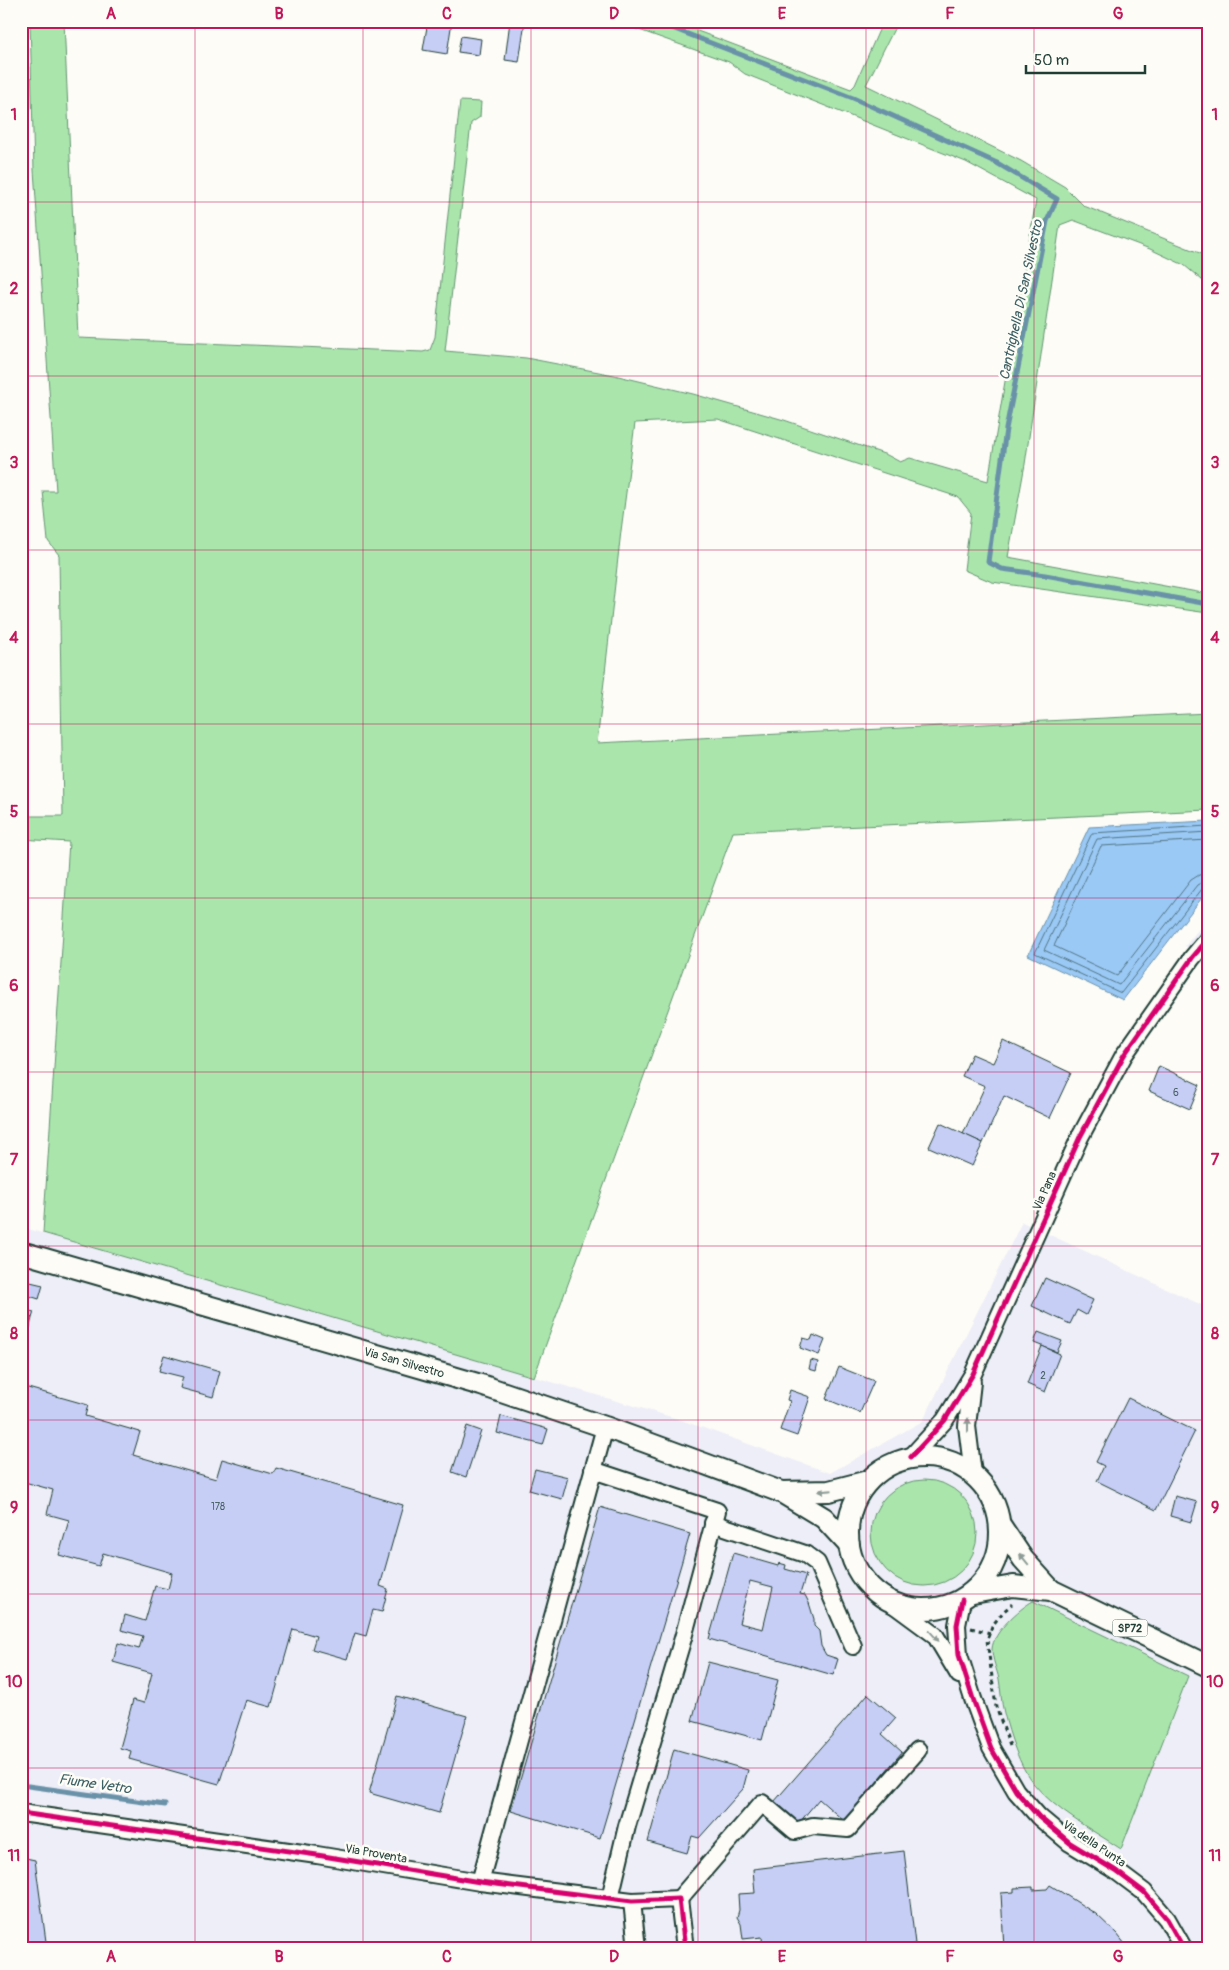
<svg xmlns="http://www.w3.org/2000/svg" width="1229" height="1970" font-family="Pangolin,sans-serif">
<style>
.built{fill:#edeef7}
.green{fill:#aae6ac;stroke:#649270}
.water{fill:#9bc9f6;stroke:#6991a8}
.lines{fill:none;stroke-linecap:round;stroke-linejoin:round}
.shore{stroke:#517582;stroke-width:1}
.stream{stroke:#6991a8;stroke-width:5}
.building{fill:#c7cef6;stroke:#1f3d34;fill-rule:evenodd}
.minor-casing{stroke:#1f3d34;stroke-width:20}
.major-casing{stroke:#1f3d34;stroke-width:24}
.path{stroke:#1f3d34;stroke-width:3;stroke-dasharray:4 4;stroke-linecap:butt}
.minor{stroke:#fdfcf7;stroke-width:16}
.major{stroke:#fdfcf7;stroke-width:20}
.cycleway-casing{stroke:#fdfcf7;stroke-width:8}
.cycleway{stroke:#d6006c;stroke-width:5}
.oneway{fill:#8e9c96}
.grid{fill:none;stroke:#c2185b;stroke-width:1;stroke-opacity:0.55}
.labels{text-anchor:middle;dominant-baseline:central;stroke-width:5;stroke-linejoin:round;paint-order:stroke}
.number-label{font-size:10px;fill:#496164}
.shield{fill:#fdfcf7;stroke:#62766e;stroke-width:1}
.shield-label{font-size:11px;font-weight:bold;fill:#1f3d34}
.street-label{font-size:12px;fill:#1f3d34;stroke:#fdfcf7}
.water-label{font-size:14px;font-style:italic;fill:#3e6064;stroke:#fdfcf7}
.neatline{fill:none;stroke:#c2185b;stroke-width:2}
.grid-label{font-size:16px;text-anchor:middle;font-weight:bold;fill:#c2185b}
</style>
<rect width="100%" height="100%" fill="#fdfcf7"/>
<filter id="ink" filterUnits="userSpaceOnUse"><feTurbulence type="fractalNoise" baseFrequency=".02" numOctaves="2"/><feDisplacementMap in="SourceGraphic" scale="10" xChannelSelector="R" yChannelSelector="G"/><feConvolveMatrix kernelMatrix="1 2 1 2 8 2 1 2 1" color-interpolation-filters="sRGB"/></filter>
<g filter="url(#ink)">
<g class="built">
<polygon points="1208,918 1208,953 1185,946"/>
<polygon points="1022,1222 1208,1308 1208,1949 21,1949 21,1227 678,1419 830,1473 923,1421"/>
</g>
<g class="green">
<polygon points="30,21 64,21 78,338 423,352 430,350 435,337 460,101 481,102 480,117 471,123 445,351 526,358 614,375 693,394 784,420 887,455 900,462 910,458 988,481 1036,200 966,162 745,74 729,62 614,21 671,21 851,89 855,85 883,21 898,21 866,85 1021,161 1065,187 1084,206 1207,256 1208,287 1202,280 1184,265 1150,249 1073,220 1060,225 1025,464 1008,557 1208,594 1208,613 992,582 964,570 971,513 958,497 718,419 635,423 621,531 597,743 1208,713 1208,810 733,832 534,1377 43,1233 69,842 21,839 21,816 63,816 59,555 48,541 43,491 56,491 34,170"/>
<circle cx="924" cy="1533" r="53"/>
<path d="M1033,1601L1188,1676L1121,1849C1091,1829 1057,1812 1033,1783C1020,1767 1009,1734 1004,1713C1001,1702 1001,1690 999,1679C997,1670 992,1659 992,1649C993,1632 1019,1609 1033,1601Z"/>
</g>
<polygon class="water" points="1208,821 1208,890 1123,1000 1028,955 1089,827"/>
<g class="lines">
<g class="shore">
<polyline points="1208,826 1092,833 1035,953 1121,993 1202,889 1208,887"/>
<polyline points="1208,832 1097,839 1044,950 1119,985 1197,885 1202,882 1208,881"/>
<polyline points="1208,840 1101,846 1054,946 1117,976 1191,880 1199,875 1208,873"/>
</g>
<g class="stream">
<polyline points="654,21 853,98 997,163 1057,199 1047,221 1006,429 988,562 1002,569 1045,575 1208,604"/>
<polyline points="21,1785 165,1805"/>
</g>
</g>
<g class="building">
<polygon points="428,21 452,21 447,54 423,50"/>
<polygon points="510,21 525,21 519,62 505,60"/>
<polygon points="461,36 481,39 479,55 458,52"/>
<polygon points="1003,1041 1071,1073 1050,1118 1004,1096 983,1143 963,1134 985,1086 962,1076 972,1054 993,1063"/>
<polygon points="1159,1066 1200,1085 1190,1109 1149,1091"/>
<polygon points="940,1123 983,1143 972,1166 929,1147"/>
<polygon points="1045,1278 1093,1300 1086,1315 1077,1310 1070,1324 1032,1306"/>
<polygon points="26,1281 43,1285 39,1299 23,1294"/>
<polygon points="22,1309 34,1312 32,1318 21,1315"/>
<polygon points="21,1315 32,1318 25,1348 21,1347"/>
<polygon points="1038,1332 1062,1341 1057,1352 1034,1343"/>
<polygon points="813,1335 825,1340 819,1355 800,1348 803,1338 811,1340"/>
<polygon points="1042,1346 1060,1354 1045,1392 1027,1384"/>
<polygon points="164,1355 220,1371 213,1397 180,1388 183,1377 159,1371"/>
<polygon points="811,1360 818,1362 816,1371 809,1369"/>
<polygon points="839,1367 874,1381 860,1413 826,1399"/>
<polygon points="21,1386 88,1405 85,1416 140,1432 133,1455 216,1479 222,1459 273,1474 276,1468 403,1505 380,1586 388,1589 382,1612 373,1610 366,1636 355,1633 347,1659 312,1649 316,1636 293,1629 271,1707 246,1700 219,1784 129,1759 131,1751 120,1748 133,1700 144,1703 152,1673 113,1662 118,1643 139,1649 143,1636 121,1630 125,1615 145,1621 155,1586 168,1589 172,1573 103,1553 99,1566 59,1555 69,1520 47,1514 53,1490 21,1481"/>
<polygon points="790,1390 810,1397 797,1436 780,1430 790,1401 787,1400"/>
<polygon points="1128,1398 1195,1431 1156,1510 1097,1481 1104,1466 1096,1462"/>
<polygon points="501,1416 548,1429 543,1445 497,1433"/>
<polygon points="467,1426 481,1431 466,1477 452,1472"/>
<polygon points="535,1469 568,1477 562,1499 529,1490"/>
<polygon points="1175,1496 1197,1502 1191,1522 1170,1516"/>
<polygon points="600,1507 690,1534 600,1838 511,1811"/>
<path d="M733,1553L778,1566L779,1563L786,1565L785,1569L806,1575L800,1594L805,1595L809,1603L814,1619V1626L819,1631L821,1646L826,1655L838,1659L833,1675L709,1639ZM750,1581L773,1587L763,1629L739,1623Z"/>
<polygon points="708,1662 778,1680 762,1740 692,1721"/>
<polygon points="868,1694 896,1718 882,1734 902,1752 844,1821 819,1799 799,1823 774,1802"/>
<polygon points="397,1696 467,1716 439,1813 369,1793"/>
<polygon points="674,1749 748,1770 743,1789 699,1838 692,1836 687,1853 648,1842"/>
<polygon points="904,1851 915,1944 872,1949 763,1949 762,1937 743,1939 741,1924 737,1917 739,1910 738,1894 755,1893 753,1869"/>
<polygon points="21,1857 35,1860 47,1949 21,1949"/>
<polygon points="1050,1885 1096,1914 1117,1934 1129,1949 1060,1949 1053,1943 1054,1949 1004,1949 1001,1893 1014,1892 1014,1888 1033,1887 1033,1890 1047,1889"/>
</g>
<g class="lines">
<g class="minor-casing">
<g id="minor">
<polyline points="972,1382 967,1426 973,1474"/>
<polyline points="911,1457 945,1420 973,1374 1080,1137 1124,1055 1192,958 1208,939"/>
<polyline points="593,1470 717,1511 683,1638 627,1826 610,1898"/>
<polyline points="713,1523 805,1554 817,1563 853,1646"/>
<polyline points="882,1596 935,1635 959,1675"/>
<polyline points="962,1600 957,1625 959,1655 973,1699 991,1748 1016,1791 1039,1817 1070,1843 1116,1871 1144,1892 1167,1919 1184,1949"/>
<polyline points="21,1813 317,1855 480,1882 632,1901 679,1899 685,1949"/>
<polyline points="480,1882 605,1427"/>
<polyline points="679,1899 762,1803 795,1831 813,1826 848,1829 918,1750"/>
<polyline points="632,1901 637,1949"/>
</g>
</g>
<g class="major-casing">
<g id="major">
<polyline points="21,1252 481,1385 605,1427 781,1492 824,1518 849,1545"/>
<circle cx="924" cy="1533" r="76"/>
<polyline points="781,1492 829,1491 868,1481"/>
<polyline points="1001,1526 1023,1559 1051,1590"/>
<polyline points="973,1593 1013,1586 1051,1590 1208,1666"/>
</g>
</g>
<g class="path">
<polyline points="843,1560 848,1570 866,1594"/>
<polyline points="971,1628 990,1633"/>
<polyline points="1010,1746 996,1707 987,1640 992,1626 1003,1612 1012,1604"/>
</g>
<use href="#minor" class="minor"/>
<use href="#major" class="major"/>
<g class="cycleway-casing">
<g id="cycleway">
<polyline points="911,1457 945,1420 973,1374 1080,1137 1124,1055 1192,958 1208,939"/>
<polyline points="962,1600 957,1625 959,1655 973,1699 991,1748 1016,1791 1039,1817 1070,1843 1116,1871 1144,1892 1167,1919 1184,1949"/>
<polyline points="21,1813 317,1855 480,1882 632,1901 679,1899 685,1949"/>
</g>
</g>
<use href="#cycleway" class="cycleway"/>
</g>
<defs><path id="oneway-solid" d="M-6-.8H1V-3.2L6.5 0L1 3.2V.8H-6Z" transform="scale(1.25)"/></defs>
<g class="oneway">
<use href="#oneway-solid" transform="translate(968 1425) rotate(-90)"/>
<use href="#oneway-solid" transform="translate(825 1491) rotate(175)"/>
<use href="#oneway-solid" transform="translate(1024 1559) rotate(-129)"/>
<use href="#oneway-solid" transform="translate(934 1636) rotate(48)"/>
</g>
</g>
<path class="grid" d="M195,21V1949M363,21V1949M531,21V1949M698,21V1949M866,21V1949M1034,21V1949M21,202H1208M21,376H1208M21,550H1208M21,724H1208M21,898H1208M21,1072H1208M21,1246H1208M21,1420H1208M21,1594H1208M21,1768H1208"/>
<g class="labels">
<g class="number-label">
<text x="1176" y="1093">6</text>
<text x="1043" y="1376">2</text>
<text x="218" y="1507">178</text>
</g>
<rect class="shield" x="1112.5" y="1619.5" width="35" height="17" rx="4"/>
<g class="shield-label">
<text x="1130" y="1628">SP72</text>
</g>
<g class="street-label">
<text transform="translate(1045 1191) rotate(-66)">Via Pana</text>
<text transform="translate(404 1363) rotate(16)">Via San Silvestro</text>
<text transform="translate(1094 1844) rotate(34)">Via della Punta</text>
<text transform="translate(376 1854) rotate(10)">Via Proventa</text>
</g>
<g class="water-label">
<text transform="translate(1021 300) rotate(-78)">Cantrighella Di San Silvestro</text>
<text transform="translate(95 1784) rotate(8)">Fiume Vetro</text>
</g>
</g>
<rect width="1229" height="1970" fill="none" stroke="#fdfcf7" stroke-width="55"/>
<path d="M1026 65v8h119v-8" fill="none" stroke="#1f3d34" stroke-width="2.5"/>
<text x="1034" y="65" font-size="15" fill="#1f3d34" stroke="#fdfcf7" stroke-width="4" paint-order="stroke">50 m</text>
<rect x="28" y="28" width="1174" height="1914" class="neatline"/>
<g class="grid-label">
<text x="111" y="19">A</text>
<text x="279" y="19">B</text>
<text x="447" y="19">C</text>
<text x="614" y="19">D</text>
<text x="782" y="19">E</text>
<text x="950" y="19">F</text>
<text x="1118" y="19">G</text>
<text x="14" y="120">1</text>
<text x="1215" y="120">1</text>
<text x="14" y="294">2</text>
<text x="1215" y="294">2</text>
<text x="14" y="468">3</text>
<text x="1215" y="468">3</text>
<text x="14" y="643">4</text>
<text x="1215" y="643">4</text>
<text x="14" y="817">5</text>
<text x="1215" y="817">5</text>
<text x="14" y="991">6</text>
<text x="1215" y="991">6</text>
<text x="14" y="1165">7</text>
<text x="1215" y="1165">7</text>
<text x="14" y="1339">8</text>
<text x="1215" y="1339">8</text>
<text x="14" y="1513">9</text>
<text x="1215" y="1513">9</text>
<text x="14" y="1687">10</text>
<text x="1215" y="1687">10</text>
<text x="14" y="1861">11</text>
<text x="1215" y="1861">11</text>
<text x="111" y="1962">A</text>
<text x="279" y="1962">B</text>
<text x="447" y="1962">C</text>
<text x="614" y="1962">D</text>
<text x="782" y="1962">E</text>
<text x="950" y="1962">F</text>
<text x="1118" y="1962">G</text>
</g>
</svg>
